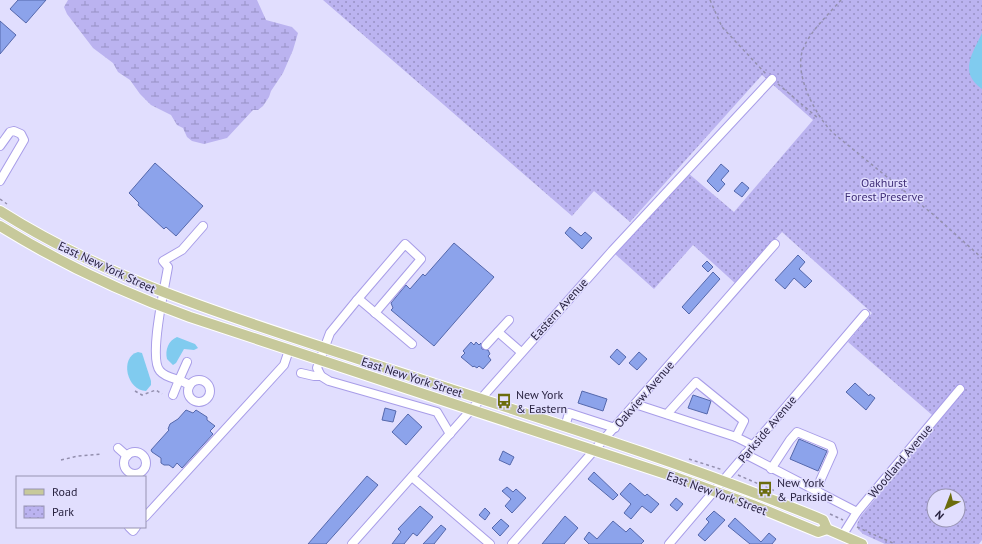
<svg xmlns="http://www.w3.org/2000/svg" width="982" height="544" font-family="'PT Sans',sans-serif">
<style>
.wetland{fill:url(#wetland-marsh)}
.park{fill:url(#park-dots);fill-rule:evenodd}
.water{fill:#80cbef}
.building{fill:#8ca3eb;stroke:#5568ac}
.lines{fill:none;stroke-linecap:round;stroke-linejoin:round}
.minor-casing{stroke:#a89de8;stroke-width:10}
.major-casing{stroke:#fff;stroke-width:12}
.path{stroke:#938fae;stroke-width:1.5;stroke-dasharray:3 3;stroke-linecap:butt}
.minor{stroke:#fff;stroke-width:8}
.major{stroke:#c7c99b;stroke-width:10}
.labels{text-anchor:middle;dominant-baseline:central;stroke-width:3;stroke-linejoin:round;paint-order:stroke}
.park-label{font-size:12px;fill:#402f78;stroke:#e1defe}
.street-label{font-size:12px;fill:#292341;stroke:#e1defe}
.poi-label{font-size:12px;fill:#292341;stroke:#e1defe;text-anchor:start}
</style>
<defs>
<pattern id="wetland-marsh" width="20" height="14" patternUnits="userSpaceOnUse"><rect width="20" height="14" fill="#bbb3f0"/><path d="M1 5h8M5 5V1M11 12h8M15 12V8" fill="none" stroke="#9891c4"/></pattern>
<pattern id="park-dots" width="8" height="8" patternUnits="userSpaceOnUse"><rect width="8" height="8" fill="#bbb3f0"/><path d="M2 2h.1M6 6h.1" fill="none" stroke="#9891c4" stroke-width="1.8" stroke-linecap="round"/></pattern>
</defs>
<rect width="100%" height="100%" fill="#e1defe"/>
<polygon class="wetland" points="68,0 257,0 266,20 292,27 298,33 293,50 283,73 271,91 269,97 263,106 258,110 253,110 227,138 204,144 192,141 187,137 183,128 177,125 171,115 151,105 140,94 130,80 118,72 113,63 93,48 67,14 64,7"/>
<path class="park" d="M323,0H982V540L979,544H885L863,534L858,529L857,524L861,516L939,421L848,342L872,313L782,232L736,284L693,245L654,289L615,254L688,173L734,212L813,120L762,75L630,222L594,191L572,216ZM934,496H958V520H934Z"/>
<g class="water">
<path d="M982,33V89C958,72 973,53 982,33Z"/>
<path d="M177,337L195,344L198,348L194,350L184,349L176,363L173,365L167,359C165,350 168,341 177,337Z"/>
<path d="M138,352L142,353L151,381V385L146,391C127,391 119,357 138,352Z"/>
</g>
<g class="building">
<polygon points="18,0 46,0 26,23 10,9"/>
<polygon points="0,21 16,35 0,54"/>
<polygon points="155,163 203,206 176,236 166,227 164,229 138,205 139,203 129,193"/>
<polygon points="721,164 729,171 721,180 725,184 718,192 707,181"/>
<polygon points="742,182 749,188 742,197 734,191"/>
<polygon points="570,227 581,236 585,232 592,238 582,249 565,233"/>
<polygon points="454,243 494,277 434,346 391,310 393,308 391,303 406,285 410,289 423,274 425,276"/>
<polygon points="798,255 805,262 799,269 812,281 805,288 794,278 785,289 775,280"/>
<polygon points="707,261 713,267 708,272 702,266"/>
<polygon points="713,272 720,279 689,314 682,307"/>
<polygon points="471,342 474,345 476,342 479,345 481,343 482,349 488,350 490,354 488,356 491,360 483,369 479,366 477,368 474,366 473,367 461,357 465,353 463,351"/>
<polygon points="617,349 626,357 619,365 610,357"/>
<polygon points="639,352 647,359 637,370 629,363"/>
<polygon points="855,383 869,396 870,394 875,398 866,410 846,392"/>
<polygon points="582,391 607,399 603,411 578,403"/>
<polygon points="693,395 711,401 707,414 688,408"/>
<polygon points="385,408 396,411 393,422 382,420"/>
<polygon points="186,410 193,413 196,410 207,417 207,420 215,426 210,431 213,434 182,468 177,463 173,468 169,465 164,465 161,463 161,458 152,452 151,450 169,430 168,429 170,424 178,419"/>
<polygon points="408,414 422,427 406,445 392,432"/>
<polygon points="799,439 827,451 818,471 790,459"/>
<polygon points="503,451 514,457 510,465 499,460"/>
<polygon points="594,472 618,495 613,500 588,479"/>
<polygon points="367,476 378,485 343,525 326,544 308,544"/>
<polygon points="630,483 645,496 647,494 659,504 651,513 642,506 631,519 624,513 631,504 620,494"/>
<polygon points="507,487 513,492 516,489 526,498 512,513 505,506 511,499 502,491"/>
<polygon points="676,498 683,504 677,511 670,505"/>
<polygon points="420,506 433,517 417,536 413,533 404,544 392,544 401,532 398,529"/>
<polygon points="485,508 490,513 485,520 479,515"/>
<polygon points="714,511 725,520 705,541 698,535 709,522 706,519"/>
<polygon points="565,516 578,528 564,544 542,544"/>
<polygon points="735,518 761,542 769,533 776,539 772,544 750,544 728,526"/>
<polygon points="501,519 509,526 500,536 492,528"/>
<polygon points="613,521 626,532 630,528 644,541 641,544 589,544 584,539 589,532 597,539"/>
<polygon points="441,525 446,529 434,544 423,544"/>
</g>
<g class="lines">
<g class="minor-casing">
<g id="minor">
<polyline points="0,146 10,132 14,131 21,134 24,140 0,181"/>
<polyline points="357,300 405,244 421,259 375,313"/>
<polyline points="498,332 521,352"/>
<polyline points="412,344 360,300 357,300 330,333 317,368 321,376 329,381 437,412 450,434"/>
<polyline points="486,345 509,320"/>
<path d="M187,362L179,380C173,378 165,377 160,371C148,358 165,286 168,267L163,261L182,250L203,226"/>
<polyline points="301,373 314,376 321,376"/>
<circle cx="199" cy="391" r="11"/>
<polyline points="173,395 179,380 190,385"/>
<polyline points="635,404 736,437 752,445"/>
<polyline points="667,414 696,382 744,421 736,437"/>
<polyline points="565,427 569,413 615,428"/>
<polyline points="118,448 127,456"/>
<circle cx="135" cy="463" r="11"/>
<polyline points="745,454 857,512"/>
<polyline points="771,469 790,440 797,432 831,446 833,452 816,490"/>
<polyline points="412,477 490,544"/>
<polyline points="145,517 284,365 289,350"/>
<polyline points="129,527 133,531 136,527"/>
<polyline points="842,536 857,512 960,389"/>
<polyline points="352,544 612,251 772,79"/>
<polyline points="512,544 775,244"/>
<polyline points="669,544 865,314"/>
</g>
</g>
<g class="major-casing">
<g id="major">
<path d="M0,211C109,280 225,315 346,355C506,408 668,456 823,520L827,529L862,544"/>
<path d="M0,226C60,263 123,293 190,317L675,477L755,506L818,532L827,529"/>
</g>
</g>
<g class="path">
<polyline points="710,0 722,27 766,74"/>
<path d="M841,0C828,15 808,33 802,52C795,77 816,116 833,133L935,216L982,258"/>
<polyline points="778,84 819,119"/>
<polyline points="0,199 7,204"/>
<polyline points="135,391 142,395 156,390 162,394"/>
<polyline points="689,459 723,470"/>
<polyline points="61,460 78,456 101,454"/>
<polyline points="738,475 775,491"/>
<polyline points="830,514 843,520"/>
<polyline points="857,527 895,544"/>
</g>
<use href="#minor" class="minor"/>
<use href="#major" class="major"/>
</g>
<defs>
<g id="bus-bare" transform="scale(1.2)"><path d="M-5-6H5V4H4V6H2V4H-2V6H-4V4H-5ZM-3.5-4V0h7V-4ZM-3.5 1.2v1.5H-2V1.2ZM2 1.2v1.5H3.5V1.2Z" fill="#6b6c0c" stroke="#e1defe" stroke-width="2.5" paint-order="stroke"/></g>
</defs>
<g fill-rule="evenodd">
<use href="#bus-bare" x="504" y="401"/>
<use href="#bus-bare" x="765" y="489"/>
</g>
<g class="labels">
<g class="park-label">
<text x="884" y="182">Oakhurst<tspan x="884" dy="14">Forest Preserve</tspan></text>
</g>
<g class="street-label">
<text transform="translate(107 267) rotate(25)">East New York Street</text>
<text transform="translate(559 309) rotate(-48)">Eastern Avenue</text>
<text transform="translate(412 377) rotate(18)">East New York Street</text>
<text transform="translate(644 394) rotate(-49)">Oakview Avenue</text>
<text transform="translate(767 429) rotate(-50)">Parkside Avenue</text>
<text transform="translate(900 461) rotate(-50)">Woodland Avenue</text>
<text transform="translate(717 493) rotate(20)">East New York Street</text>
</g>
<g class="poi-label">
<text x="516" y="394">New York<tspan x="516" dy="14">&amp; Eastern</tspan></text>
<text x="777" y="482">New York<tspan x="777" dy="14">&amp; Parkside</tspan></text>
</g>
</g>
<rect x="16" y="476" width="130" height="52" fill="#e1defe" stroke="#9793b2"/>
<rect x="24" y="489" width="20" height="6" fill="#c7c99b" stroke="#9793b2"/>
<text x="52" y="496" font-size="12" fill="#292341">Road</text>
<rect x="24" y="506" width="20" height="12" fill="url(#park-dots)" stroke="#9793b2"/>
<text x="52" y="516" font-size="12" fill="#292341">Park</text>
<g transform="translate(946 508) rotate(222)"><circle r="19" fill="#e1defe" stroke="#9793b2"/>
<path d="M0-3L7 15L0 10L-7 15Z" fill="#6b6c0c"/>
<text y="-6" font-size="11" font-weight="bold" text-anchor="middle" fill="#292341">N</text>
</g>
</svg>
